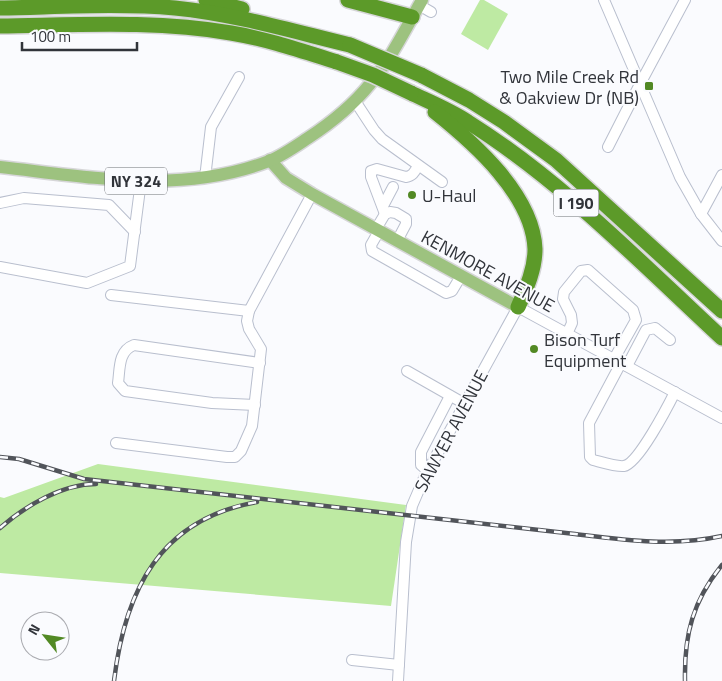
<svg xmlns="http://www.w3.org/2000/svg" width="722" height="681" font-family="'Titillium Web',sans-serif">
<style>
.green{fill:#beeaa3}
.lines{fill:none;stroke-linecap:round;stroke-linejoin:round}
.minor-casing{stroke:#b9bfce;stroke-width:12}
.major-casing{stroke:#d6d6d8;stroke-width:15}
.highway-casing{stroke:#d6d6d8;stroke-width:18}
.minor{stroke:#fff;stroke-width:10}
.major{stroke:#9dc27f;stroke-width:12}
.highway{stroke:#5c9a29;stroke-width:15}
.rail-casing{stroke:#51545a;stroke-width:4.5}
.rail{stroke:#fafbfe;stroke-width:2.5;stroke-dasharray:8;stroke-linecap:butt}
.highway-bridge-casing{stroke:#d6d6d8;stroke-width:18;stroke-linecap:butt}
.highway-bridge{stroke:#5c9a29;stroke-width:15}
.poi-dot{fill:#528924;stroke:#fafbfe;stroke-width:2}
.labels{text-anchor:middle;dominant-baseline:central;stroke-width:4;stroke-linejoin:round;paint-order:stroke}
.shield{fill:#fafbfe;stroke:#6d7075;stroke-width:1}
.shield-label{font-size:16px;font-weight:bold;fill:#31343a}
.poi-label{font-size:18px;fill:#31343a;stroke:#fafbfe;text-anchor:start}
.street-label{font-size:18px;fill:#31343a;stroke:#fafbfe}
</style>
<rect width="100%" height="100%" fill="#fafbfe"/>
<g class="green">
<polygon points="480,0 484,0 508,14 488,50 461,34"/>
<polygon points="98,464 406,505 391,606 0,573 0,497 4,498"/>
</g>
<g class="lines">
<g class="minor-casing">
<g id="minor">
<polyline points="604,0 680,177 701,214 722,241"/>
<polyline points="419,5 431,12"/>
<polyline points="355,101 374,130 382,139 442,182"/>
<polyline points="608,147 640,84 685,0"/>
<polyline points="205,178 211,127 239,77"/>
<polyline points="0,203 24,198 109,205 135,232"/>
<polyline points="383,206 393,187"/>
<path d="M385,214L371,177V171L377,169L406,177C413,176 415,171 418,166"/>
<polyline points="701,214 722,175"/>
<polyline points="376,229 385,214 390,212 396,213 406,219 406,224 397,241"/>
<polyline points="379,231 371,245 372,251 446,293 452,291 461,276"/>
<polyline points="0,267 87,283 130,266 141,181"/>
<polyline points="111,295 249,311 312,194"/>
<polyline points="567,334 572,323 571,315 563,299 564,292 581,271 588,270 633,310 636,320 614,359"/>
<path d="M621,363L589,423L590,457L593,460C601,462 617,467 624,466C638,464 668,406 675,392"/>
<polyline points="627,366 646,330 655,328 670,340"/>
<polyline points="407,371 465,404"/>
<path d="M255,405L212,403L125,391L118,383C120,369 118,351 134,345L260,363"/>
<polyline points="116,443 227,457 235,457 241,451 252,426 261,349 249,329 247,321 249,311"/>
<polyline points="428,471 421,465 421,452 450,396"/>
<polyline points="352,660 399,665"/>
<polyline points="398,681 406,542 412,506 424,478 518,307 722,418"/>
</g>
</g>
<g class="major-casing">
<g id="major">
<polyline points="270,160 286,178 312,194 518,307"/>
<path d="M0,167C90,177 182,195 269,161C282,156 296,146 308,138C331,123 353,105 370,84C391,59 406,28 422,0"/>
</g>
</g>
<g class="highway-casing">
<g id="highway">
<polyline points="206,0 242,9"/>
<polyline points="348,0 412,17"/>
<path d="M0,8C58,7 117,3 175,8C235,14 292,31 350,45"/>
<path d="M0,26C77,25 155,20 231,33C267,39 302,51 337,62"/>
<polyline points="421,75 469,100 504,122 556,160 722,311"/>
<path d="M411,93C430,102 450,110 468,122C562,181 641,263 722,338"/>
<path d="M435,112C474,143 533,195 535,249C535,270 526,289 518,307"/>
</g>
</g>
<use href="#minor" class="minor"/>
<use href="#major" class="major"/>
<use href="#highway" class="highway"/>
<g class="rail-casing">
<g id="rail">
<path d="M0,457L19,459L84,479L575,534C624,540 673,547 722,536"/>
<path d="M0,528C25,506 62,484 96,484"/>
<path d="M114,681C125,590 160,519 257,502"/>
<path d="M685,681C684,634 693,601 722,565"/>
</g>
</g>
<use href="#rail" class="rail"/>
<g class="highway-bridge-casing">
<g id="highway-bridge">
<polyline points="350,45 421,75"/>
<polyline points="337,62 373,75 411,93"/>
</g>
</g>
<use href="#highway-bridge" class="highway-bridge"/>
</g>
<g class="poi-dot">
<rect x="644" y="81" width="10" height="10" rx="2.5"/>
<circle cx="412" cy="195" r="5"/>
<circle cx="534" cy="349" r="5"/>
</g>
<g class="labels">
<g class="shield">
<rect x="105" y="167.5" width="62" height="27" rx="4"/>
<rect x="553.5" y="189.5" width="45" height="27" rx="4"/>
</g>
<g class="shield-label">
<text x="136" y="181">NY 324</text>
<text x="576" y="203">I 190</text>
</g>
<g class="poi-label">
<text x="639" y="76" text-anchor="end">Two Mile Creek Rd<tspan x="639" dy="21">&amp; Oakview Dr (NB)</tspan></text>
<text x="422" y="195">U-Haul</text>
<text x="544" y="339">Bison Turf<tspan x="544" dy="21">Equipment</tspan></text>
</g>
<g class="street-label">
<text transform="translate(488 271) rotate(29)">KENMORE AVENUE</text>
<text transform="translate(451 431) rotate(-62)">SAWYER AVENUE</text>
</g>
</g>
<g transform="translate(45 636) rotate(300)"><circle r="24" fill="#fafbfe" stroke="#aaabb0"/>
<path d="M0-4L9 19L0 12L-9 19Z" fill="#528924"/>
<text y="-8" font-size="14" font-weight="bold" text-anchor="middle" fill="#31343a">N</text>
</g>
<path d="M22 42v8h115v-8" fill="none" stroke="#31343a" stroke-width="2.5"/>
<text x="30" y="42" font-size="15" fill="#31343a" stroke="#fafbfe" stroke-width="4" paint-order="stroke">100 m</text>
</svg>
